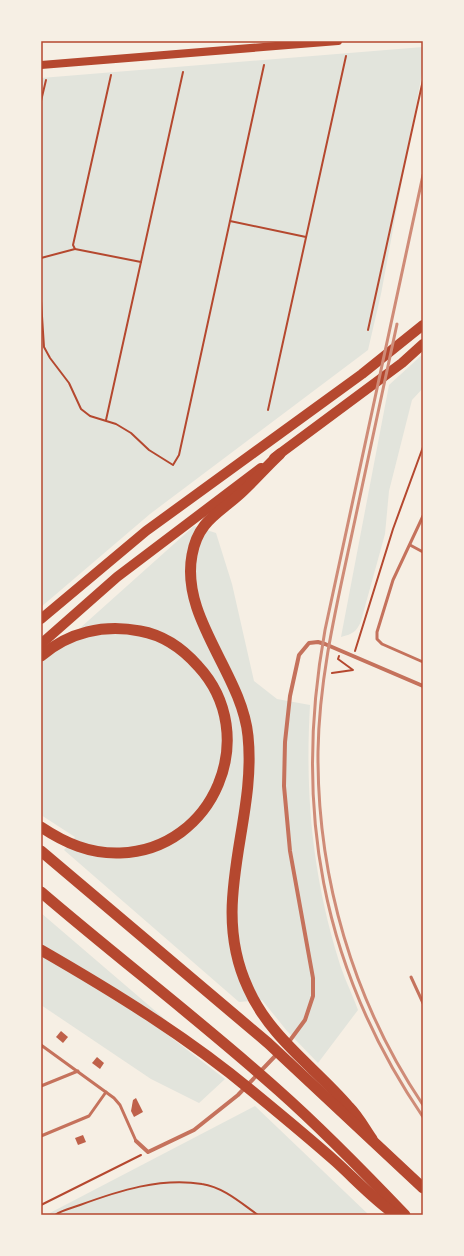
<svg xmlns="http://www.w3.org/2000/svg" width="464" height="1256" font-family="'Titillium Web',sans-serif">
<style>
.green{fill:#e2e4dc}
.building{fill:#bf614a}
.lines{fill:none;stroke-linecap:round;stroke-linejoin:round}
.path{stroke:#b5482f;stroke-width:2}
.service{stroke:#c5725c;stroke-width:3}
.minor{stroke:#c5725c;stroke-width:4}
.secondary{stroke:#b5482f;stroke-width:8}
.trunk{stroke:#b5482f;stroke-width:10}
.motorway{stroke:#b5482f;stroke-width:11}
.rail{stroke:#cf8b77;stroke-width:3}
.neatline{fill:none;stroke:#b5482f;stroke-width:1.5}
</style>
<rect width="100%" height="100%" fill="#f6efe4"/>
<g class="green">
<polygon points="423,47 423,68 381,294 368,350 150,514 41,607 41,78"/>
<path d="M423,354V388L412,400L389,491L385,534L361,621C357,631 353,634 341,637L389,385Z"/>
<path d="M194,526L216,533L232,584L254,681L277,699L310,705C305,794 312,872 338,958C343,976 352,993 358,1010L318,1063L287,1031L262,1000L239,1002L64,850L75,837L41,815V663Z"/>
<polygon points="41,913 167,1021 160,1029 225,1079 199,1103 151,1079 41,1005"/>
<polygon points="255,1106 369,1215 46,1215"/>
</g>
<g class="building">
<polygon points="61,1031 68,1037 63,1043 56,1037"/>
<polygon points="97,1057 104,1063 100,1069 92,1063"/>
<polygon points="136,1098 143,1112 134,1117 131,1111 133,1100"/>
<polygon points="83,1135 86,1142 78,1145 75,1138"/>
</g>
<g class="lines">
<g class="path">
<polyline points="111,75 73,245 75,249 141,262"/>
<polyline points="41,101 46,80"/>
<polyline points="230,221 306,237"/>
<polyline points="41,258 75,249"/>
<polyline points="41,301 44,347 50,358 69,383 81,409 90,416 116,424 131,433 149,450 173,465 179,455 264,65"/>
<polyline points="368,330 423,80"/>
<polyline points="268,410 346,56"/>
<polyline points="106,420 183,72"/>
<polyline points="355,651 393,529 423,447"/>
<polyline points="332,673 353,670 338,659 339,656"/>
<polyline points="41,1205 141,1155"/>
<path d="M55,1215C62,1210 72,1208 80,1205C118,1191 161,1177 202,1184C223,1187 241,1203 258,1215"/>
</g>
<g class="service">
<polyline points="423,516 393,580 377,632 377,639 382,644 423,662"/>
<polyline points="410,545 423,552"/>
<polyline points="411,977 423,1003"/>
<polyline points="41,1045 114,1098 120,1105 136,1141"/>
<polyline points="41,1086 78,1071"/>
<polyline points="41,1136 89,1116 106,1092"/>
</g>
<g class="minor">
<polyline points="288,1043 305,1020 313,996 313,978 290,851 284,786 285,742 290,696 299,655 309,643 318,642 325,644 423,686"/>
<polyline points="136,1141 148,1152 194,1130 238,1095 278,1053"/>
</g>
<polyline class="secondary" points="41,65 338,41"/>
<g class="trunk">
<polyline points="274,458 402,363 423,344"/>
<polyline points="41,619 146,531 362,374 423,325"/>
<polyline points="41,644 117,577 261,468"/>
</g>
<g class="motorway">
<path d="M280,454C267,466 255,480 241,493C218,514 198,521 192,555C180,618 242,674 248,736C257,823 208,902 248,988C270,1038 315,1067 349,1107C358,1116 365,1129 372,1139"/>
<path d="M41,656C69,632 104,624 140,631C163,635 183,649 198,666C262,735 214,850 120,853C90,854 65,843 41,827"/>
<polyline points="41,851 268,1043 423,1188"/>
<path d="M41,892C119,959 201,1021 278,1090C322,1129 364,1172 405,1215"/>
<path d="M41,950C114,992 187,1037 252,1091C280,1114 308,1137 335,1161C355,1179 374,1200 396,1215"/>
</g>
<g class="rail">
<path d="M423,175L325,630C293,806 321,967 423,1117"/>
<path d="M397,324C381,397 365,470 350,543C335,612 319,681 318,752C317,877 353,1001 423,1105"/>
</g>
</g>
<rect width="464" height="1256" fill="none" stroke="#f6efe4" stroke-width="84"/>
<rect x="42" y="42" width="380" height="1172" class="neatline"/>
</svg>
